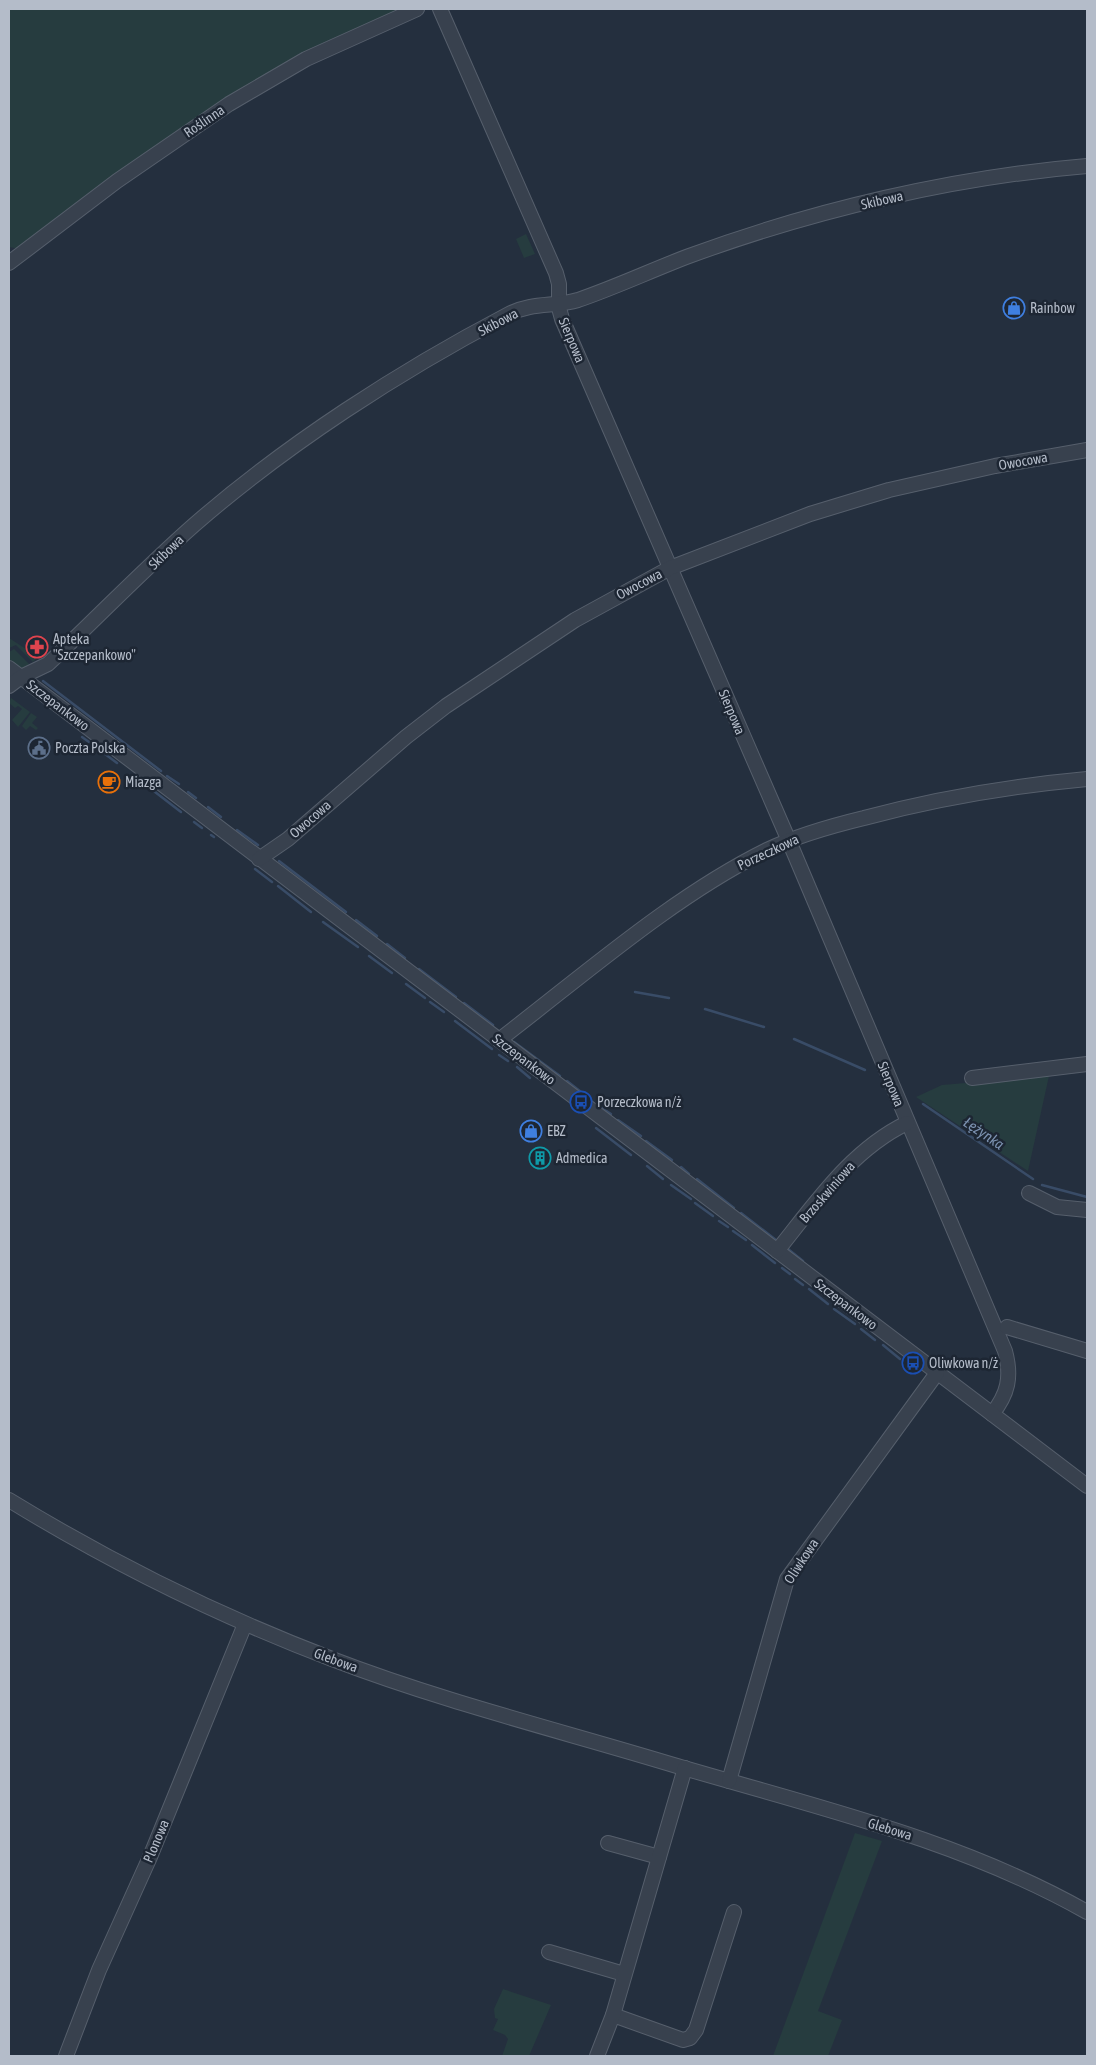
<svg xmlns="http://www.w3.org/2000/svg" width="1096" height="2065" font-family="'Asap Condensed',sans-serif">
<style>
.green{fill:#263c3f}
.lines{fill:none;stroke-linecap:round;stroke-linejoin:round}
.stream{stroke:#394c67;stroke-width:2.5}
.minor-casing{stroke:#565f6c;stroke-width:16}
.minor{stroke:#38414e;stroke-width:14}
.labels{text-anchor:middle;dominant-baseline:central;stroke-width:5;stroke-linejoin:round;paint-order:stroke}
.street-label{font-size:14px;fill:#b4bcc9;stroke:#1d2633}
.poi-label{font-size:14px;fill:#b4bcc9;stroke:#1d2633;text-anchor:start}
.water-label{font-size:15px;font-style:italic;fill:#7c92b1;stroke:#1d2633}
</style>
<rect width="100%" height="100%" fill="#242f3e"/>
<g class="green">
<polygon points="9,9 408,9 303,57 21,249 9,247"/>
<polygon points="526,234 535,254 524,258 516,239"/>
<polygon points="9,638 26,649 36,659 33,662 16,645 9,648"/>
<polygon points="14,649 29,664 22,669 9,663 9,652"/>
<polygon points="11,698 30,712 18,727 12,720 22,709 18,706 15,708 9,703"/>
<polygon points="31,713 37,717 32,723 38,728 36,730 30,726 26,730 22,726"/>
<polygon points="1049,1076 1028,1171 916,1097 942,1085"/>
<polygon points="855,1833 882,1841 818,2011 842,2020 828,2056 773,2056"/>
<polygon points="503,1989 551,2005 529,2056 502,2056 508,2039 505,2035 493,2030 498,2019 495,2018 494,2009"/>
</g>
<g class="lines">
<g class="stream">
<polyline points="43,681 161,771"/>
<polyline points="82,737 89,742"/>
<polyline points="95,747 98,749"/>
<polyline points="105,754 117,763"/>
<polyline points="167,776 179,784"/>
<polyline points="146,785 181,812"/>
<polyline points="188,792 196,798"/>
<polyline points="208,807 221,817"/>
<polyline points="194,822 202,828"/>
<polyline points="237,830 258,845"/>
<polyline points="211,835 214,837"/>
<polyline points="279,861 346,912"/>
<polyline points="255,869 272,882"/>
<polyline points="278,886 311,912"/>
<polyline points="356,920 377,936"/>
<polyline points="323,922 358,947"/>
<polyline points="387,944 405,958"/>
<polyline points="369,956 392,973"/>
<polyline points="419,969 456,997"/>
<polyline points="406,984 425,998"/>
<polyline points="635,992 669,998"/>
<polyline points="430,1002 444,1012"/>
<polyline points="464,1003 493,1025"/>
<polyline points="705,1009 764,1027"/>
<polyline points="455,1021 492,1049"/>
<polyline points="794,1039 865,1070"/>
<polyline points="514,1042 560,1076"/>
<polyline points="499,1055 508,1061"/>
<polyline points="517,1067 530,1078"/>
<polyline points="567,1081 590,1099"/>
<polyline points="923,1104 1033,1179"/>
<polyline points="597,1105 611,1114"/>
<polyline points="618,1120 641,1136"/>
<polyline points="596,1128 631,1155"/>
<polyline points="646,1141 672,1160"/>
<polyline points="647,1166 663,1179"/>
<polyline points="681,1167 689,1174"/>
<polyline points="697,1179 734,1208"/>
<polyline points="671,1185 691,1199"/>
<polyline points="1042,1185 1087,1197"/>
<polyline points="695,1203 713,1216"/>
<polyline points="741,1213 776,1240"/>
<polyline points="719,1221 728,1227"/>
<polyline points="733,1231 746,1240"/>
<polyline points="752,1245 775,1263"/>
<polyline points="788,1249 803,1261"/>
<polyline points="782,1268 790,1274"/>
<polyline points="795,1279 803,1285"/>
<polyline points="809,1289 828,1304"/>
<polyline points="834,1309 855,1324"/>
<polyline points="861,1329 875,1340"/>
<polyline points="883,1345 900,1359"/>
</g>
<g class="minor-casing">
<g id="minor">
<path d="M440,9L556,273L559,284V308L562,319L789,841L1005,1351C1012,1377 1008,1394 992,1414"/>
<polyline points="9,263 117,181 229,104 306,59 417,9"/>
<polyline points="9,668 1087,1486"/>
<path d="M9,686L21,677L48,664C97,618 144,569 194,525C287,444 400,371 509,314C532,302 555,307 578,300C616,287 652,270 689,256C814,210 954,177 1087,166"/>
<polyline points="259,859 288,839 406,737 446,706 575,620 670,568 810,514 889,490 995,466 1087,450"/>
<path d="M499,1040C583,976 672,897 767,850C798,835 831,826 864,818C938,798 1011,786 1087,779"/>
<polyline points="972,1078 1087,1064"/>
<polyline points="1029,1193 1057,1207 1087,1210"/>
<path d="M777,1251C815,1204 851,1150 907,1123"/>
<polyline points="1007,1327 1087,1351"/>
<path d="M9,1500C112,1563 219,1616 332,1659C444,1702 562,1731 677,1766C816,1807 960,1840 1087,1912"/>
<polyline points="729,1781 787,1579 937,1373"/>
<polyline points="608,1843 659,1857"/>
<polyline points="549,1952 624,1974"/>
<polyline points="613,2015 683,2040 690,2038 696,2030 734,1912"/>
<polyline points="66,2056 99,1970 150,1857 245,1624"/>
<polyline points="597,2056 613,2015 685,1768"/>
</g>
</g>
<use href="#minor" class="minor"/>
</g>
<defs>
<g id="shop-ring" transform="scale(1.125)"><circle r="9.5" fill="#1d2633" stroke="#3f7fe0" stroke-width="1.5"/><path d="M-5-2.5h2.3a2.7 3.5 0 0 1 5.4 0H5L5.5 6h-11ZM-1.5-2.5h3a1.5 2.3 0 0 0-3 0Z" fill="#3f7fe0"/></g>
<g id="pharmacy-ring" transform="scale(1.125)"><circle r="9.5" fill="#1d2633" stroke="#e0444e" stroke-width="1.5"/><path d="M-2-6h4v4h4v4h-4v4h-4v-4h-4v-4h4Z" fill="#e0444e"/></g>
<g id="civic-ring" transform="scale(1.125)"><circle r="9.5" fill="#1d2633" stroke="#5c6f8a" stroke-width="1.5"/><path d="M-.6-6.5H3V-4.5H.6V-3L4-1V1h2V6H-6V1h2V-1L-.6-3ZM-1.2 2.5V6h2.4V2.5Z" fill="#5c6f8a"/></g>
<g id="cafe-ring" transform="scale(1.125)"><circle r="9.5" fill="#1d2633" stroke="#e8710a" stroke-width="1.5"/><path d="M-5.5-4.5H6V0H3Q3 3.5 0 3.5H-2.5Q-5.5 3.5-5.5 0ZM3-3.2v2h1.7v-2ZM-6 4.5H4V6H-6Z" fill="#e8710a"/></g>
<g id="bus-ring" transform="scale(1.125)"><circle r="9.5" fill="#1d2633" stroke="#1a4fb4" stroke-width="1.5"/><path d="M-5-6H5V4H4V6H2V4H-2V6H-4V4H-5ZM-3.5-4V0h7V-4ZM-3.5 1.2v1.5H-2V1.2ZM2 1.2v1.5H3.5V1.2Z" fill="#1a4fb4"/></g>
<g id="building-ring" transform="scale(1.125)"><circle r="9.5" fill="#1d2633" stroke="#0f9aa8" stroke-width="1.5"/><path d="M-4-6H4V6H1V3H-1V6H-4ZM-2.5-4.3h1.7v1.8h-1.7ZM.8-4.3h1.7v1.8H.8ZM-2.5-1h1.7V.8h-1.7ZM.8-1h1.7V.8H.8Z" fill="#0f9aa8"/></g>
</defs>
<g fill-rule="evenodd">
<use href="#shop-ring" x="1014" y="308"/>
<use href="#pharmacy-ring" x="37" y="647"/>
<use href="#civic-ring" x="39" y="748"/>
<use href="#cafe-ring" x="109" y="782"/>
<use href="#bus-ring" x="581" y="1102"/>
<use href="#shop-ring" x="531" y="1131"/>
<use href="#building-ring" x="540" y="1158"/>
<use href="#bus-ring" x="913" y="1363"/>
</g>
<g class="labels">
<g class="street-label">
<text transform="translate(204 121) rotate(-34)">Roślinna</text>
<text transform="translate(882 200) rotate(-13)">Skibowa</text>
<text transform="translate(498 322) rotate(-28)">Skibowa</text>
<text transform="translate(572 340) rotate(67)">Sierpowa</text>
<text transform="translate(1023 461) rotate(-10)">Owocowa</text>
<text transform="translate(166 552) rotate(-44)">Skibowa</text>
<text transform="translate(639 584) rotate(-28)">Owocowa</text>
<text transform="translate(58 705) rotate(37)">Szczepankowo</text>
<text transform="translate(732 712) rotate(67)">Sierpowa</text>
<text transform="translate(310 819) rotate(-41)">Owocowa</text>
<text transform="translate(768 852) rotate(-25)">Porzeczkowa</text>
<text transform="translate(524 1059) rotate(37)">Szczepankowo</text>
<text transform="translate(891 1084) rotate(67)">Sierpowa</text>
<text transform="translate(827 1192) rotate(-49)">Brzoskwiniowa</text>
<text transform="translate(846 1304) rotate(37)">Szczepankowo</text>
<text transform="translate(801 1561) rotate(-57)">Oliwkowa</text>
<text transform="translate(336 1660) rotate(20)">Glebowa</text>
<text transform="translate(890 1829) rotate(17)">Glebowa</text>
<text transform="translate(156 1841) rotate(-67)">Plonowa</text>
</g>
<g class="poi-label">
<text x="1030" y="308">Rainbow</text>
<text x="53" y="639">Apteka<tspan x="53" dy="16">"Szczepankowo"</tspan></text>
<text x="55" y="748">Poczta Polska</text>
<text x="125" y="782">Miazga</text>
<text x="597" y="1102">Porzeczkowa n/ż</text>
<text x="547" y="1131">EBZ</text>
<text x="556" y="1158">Admedica</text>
<text x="929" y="1363">Oliwkowa n/ż</text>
</g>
<g class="water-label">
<text transform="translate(984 1133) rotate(34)">Łężynka</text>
</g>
</g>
<rect width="1096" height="2065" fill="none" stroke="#b4bcc9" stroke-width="20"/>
</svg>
